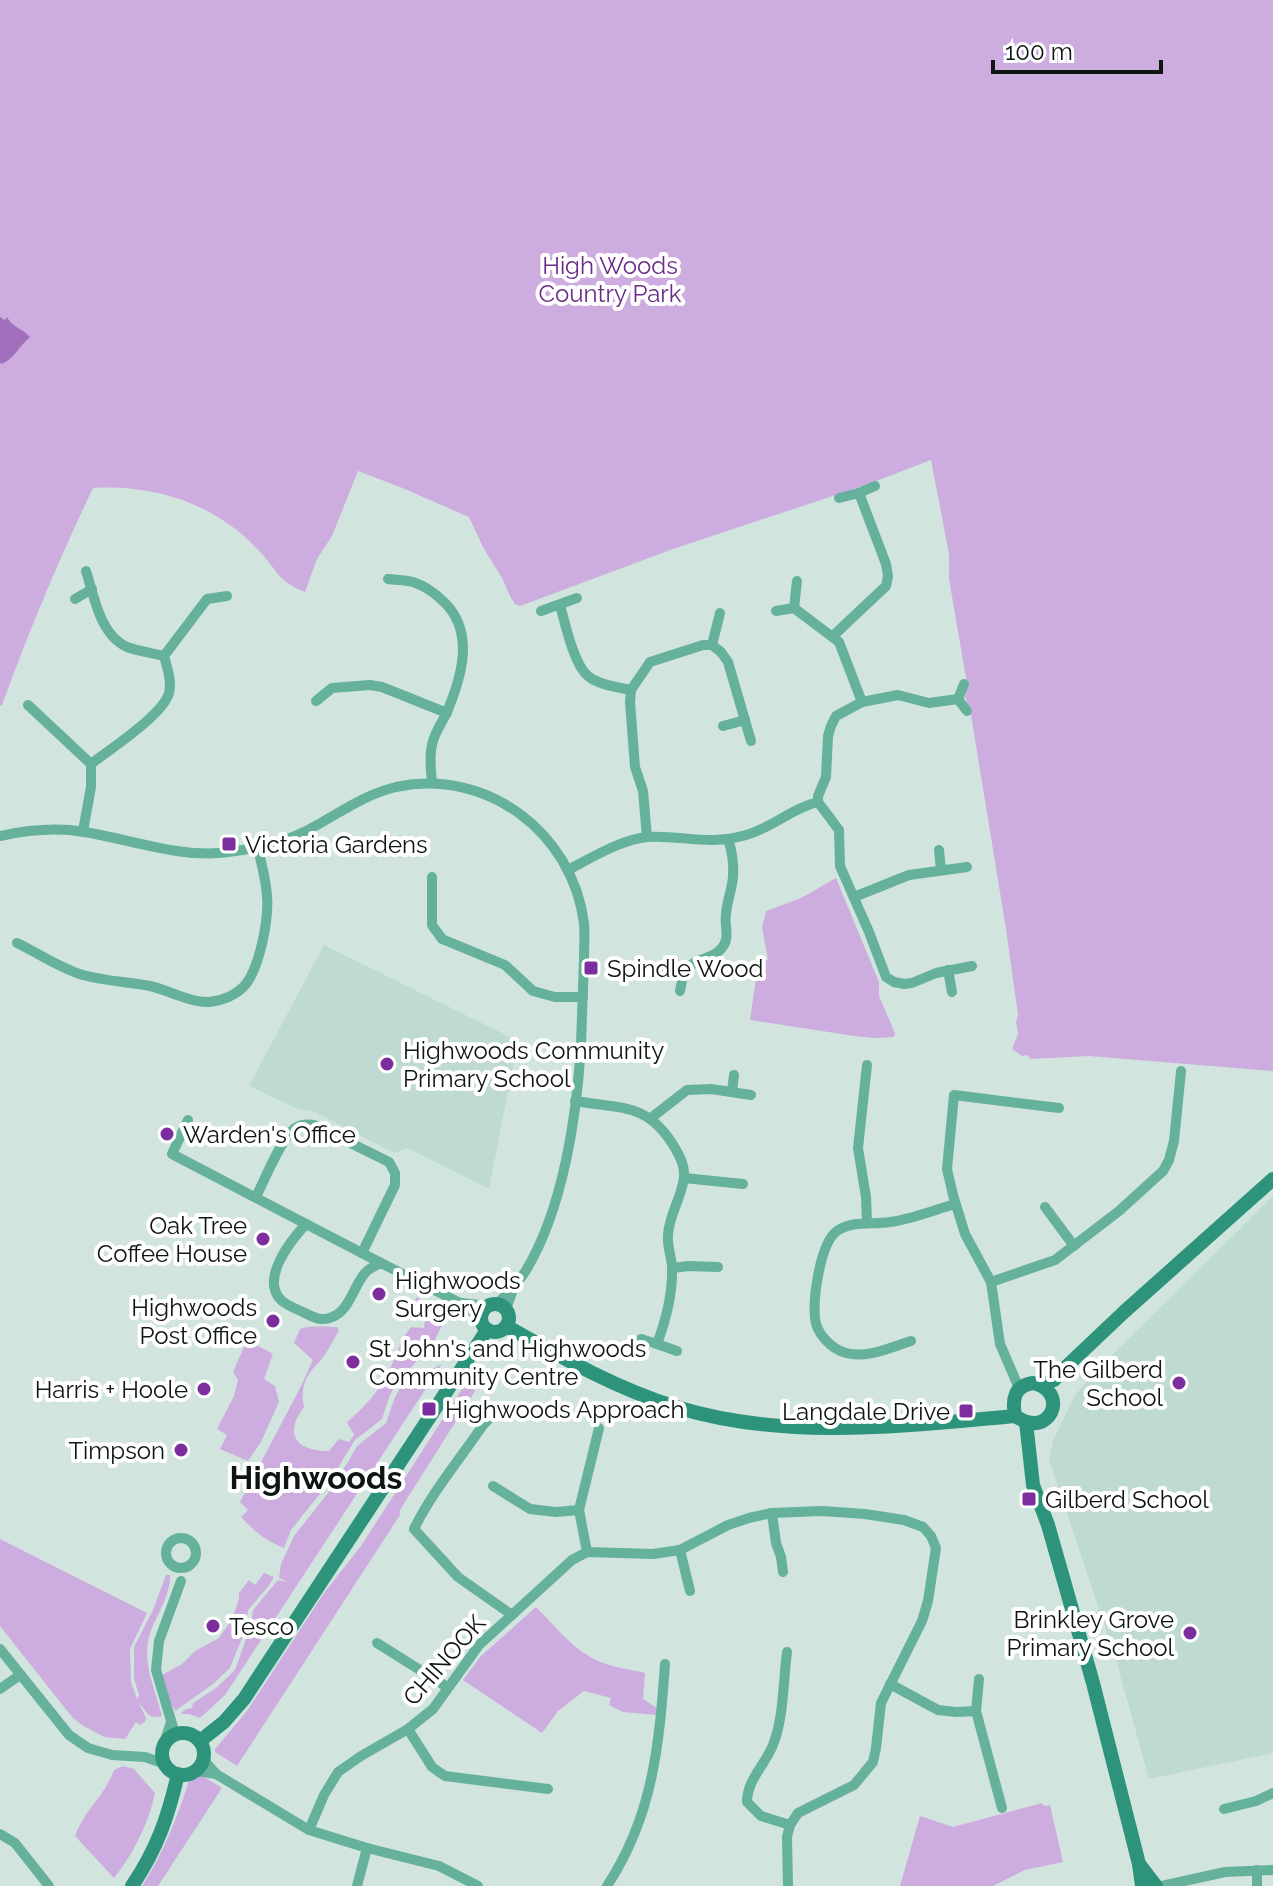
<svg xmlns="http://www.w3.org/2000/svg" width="1273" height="1886" font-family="Raleway,sans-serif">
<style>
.built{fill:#bfdad1}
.green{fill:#cdaddf}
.water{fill:#a26fbc}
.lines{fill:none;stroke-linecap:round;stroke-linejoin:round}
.street{stroke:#65b19b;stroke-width:10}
.secondary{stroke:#2d947b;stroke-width:14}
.poi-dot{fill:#7c2e9f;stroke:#fff;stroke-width:3}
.labels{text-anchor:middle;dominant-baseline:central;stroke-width:8;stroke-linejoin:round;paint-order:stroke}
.park-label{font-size:24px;fill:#6a2a87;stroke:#fff}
.poi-label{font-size:24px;fill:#0e1513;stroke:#fff;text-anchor:start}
.street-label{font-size:24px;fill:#0e1513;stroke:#fff}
.district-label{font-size:32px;font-weight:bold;fill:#0e1513;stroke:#fff}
</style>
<rect width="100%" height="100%" fill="#d2e4de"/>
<g class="built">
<polygon points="324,945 518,1041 489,1189 407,1148 394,1153 311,1110 300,1110 249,1086"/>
<polygon points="1273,1196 1273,1753 1149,1779 1116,1660 1049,1460 1053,1441 1075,1395 1096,1371"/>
</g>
<g class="green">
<path d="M0,0H1273V1071L1089,1056L1030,1059L1027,1055L1022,1056L1012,1049L1018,1034L1016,1022L1018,1015L1006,929L970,709L965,697L967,684L949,579V554L931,460L866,485L673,549L520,606L515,604L511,598L502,578L484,549L469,517L400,487L358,471L332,536L317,559L305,592C276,580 279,572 260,552C218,505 156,484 93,488C59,559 29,631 2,705L0,706Z"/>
<polygon points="836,878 879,982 879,996 895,1033 894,1037 875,1038 854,1036 750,1020 756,978 746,965 768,960 762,927 766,911 801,898"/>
<path d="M417,1297L442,1318L443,1323L434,1342L396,1384L390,1395L382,1419L355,1440L330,1481L291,1530L284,1548C266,1541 254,1531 241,1517L248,1510L240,1502L299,1390L313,1360L294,1343L300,1329C309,1325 327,1327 337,1327L339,1331C333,1340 328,1351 321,1360C306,1375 300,1385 304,1407C283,1435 297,1451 329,1451L339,1439L349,1442L354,1435L347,1422C363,1409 378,1392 388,1373C396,1357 400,1340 411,1327L424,1328L426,1312L412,1303Z"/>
<polygon points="247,1340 273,1354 264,1379 275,1386 279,1402 261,1442 248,1461 220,1449 227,1435 217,1429 234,1396 238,1380 233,1372"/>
<polygon points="442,1364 225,1695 200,1718 189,1714 180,1714 186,1709 192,1708 193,1703 216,1688 235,1670 251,1625 253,1610 278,1580 288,1582 279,1578 281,1564 294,1536 328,1493 348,1462 357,1446 386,1423 395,1397 401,1386"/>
<polygon points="466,1383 475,1391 400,1510 400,1515 237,1766 215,1752 215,1749 247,1711 324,1593 361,1546"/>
<path d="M0,1539L147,1613L130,1649L131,1682L137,1699L139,1695L134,1679V1647L153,1610L166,1575H170C171,1599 152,1619 148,1642C144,1669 156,1691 162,1716C146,1720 149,1713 139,1703L146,1718L145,1722L140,1725L136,1722L125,1739L104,1737L82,1725L72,1717L0,1626Z"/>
<polygon points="264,1573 274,1577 270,1584 248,1610 244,1633 230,1668 213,1684 175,1711 162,1684 162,1675 182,1664 195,1651 219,1638 232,1619 239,1599 239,1593 249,1580 255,1585"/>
<path d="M536,1607C554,1625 572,1648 594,1659C609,1667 629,1669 645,1673L643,1699L657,1708V1715L623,1712L609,1705L611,1698L584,1691L558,1711L542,1733L463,1680L481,1656Z"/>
<path d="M123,1766L134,1769L155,1793C149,1822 133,1855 114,1878L75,1836C85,1809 105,1796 114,1770Z"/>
<path d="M201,1775L222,1788L158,1886H142C163,1854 177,1818 189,1781Z"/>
<polygon points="1042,1803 1044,1806 1050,1805 1063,1862 1025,1870 993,1886 900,1886 920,1816 953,1827"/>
</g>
<path class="water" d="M0,317L5,320L7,317C11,326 23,329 30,337C18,347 16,357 2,364L0,363Z"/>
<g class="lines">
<g class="street">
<polyline points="839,498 859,493 875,486"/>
<path d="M86,571C94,596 100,635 127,647C138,651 152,653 164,656C167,667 172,681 169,693C163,715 110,749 91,764"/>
<path d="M388,579C396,580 405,580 413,582C425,586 435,593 444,602C475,632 462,676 447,712C442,723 434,733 432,745C429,757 431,770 432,783"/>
<polyline points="75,599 92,589"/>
<path d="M560,605C565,623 574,665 588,676C599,685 617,687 631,690"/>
<polyline points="794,608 797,581"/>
<polyline points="541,611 577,598"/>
<polyline points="776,611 794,608 839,642 862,702"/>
<polyline points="720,613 712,645 721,652 728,662 751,741"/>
<polyline points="833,636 886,586 888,576 886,564 859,493"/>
<polyline points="164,656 207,599 227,596"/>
<polyline points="958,699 964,684"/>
<polyline points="316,701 332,688 370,685 382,687 447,713"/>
<polyline points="28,705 91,764 91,787 83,831"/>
<polyline points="967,711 958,699 929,703 898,695 862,702 836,716 831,726 828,736 826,777 818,796 818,802 839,830 840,866 869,932 886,977 894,982 904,984 912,983 936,973 972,966"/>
<polyline points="723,726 745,720"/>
<path d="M0,836C28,830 56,827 84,832C129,839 182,859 228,852C254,849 280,844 304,832C334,817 362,795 396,787C487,768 572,832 584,923C585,935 584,947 584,959C583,988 582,1016 581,1044C577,1116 563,1210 525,1272C517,1284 507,1294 497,1304"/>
<polyline points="647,837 643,791 635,767 630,702 631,690 650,662 703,645 712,645"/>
<polyline points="939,850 941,870"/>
<path d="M568,870C591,858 622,839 648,837C683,835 708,846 746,835C772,828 792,808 818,802"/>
<polyline points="432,877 432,925 442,939 505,965 533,991 555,997 583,997"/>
<polyline points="854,897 909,875 967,867"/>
<path d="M17,943C38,953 61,969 83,975C105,981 128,982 150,986C168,990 191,1003 209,1002C222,1001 237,995 246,984C260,966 269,918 267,896C266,879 261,863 258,848"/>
<path d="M665,968L684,971C696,957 712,960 721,949C731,938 724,927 726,914C727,901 732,889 733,877C734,864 732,851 728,839"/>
<polyline points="948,970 952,992"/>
<polyline points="680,991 684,971"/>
<polyline points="867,1065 858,1148 866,1197 867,1223"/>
<polyline points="732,1091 734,1075"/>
<path d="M575,1101C621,1109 648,1102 675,1148C680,1157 685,1166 684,1177C682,1197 669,1215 668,1235C667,1246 671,1255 672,1266C673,1291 666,1320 657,1344L641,1339"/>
<polyline points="651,1118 687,1090 711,1089 751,1095"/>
<polyline points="188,1120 172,1154 381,1263 460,1303 481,1318"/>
<polyline points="684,1178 743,1184"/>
<path d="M256,1197C264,1181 282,1137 295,1128C301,1124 307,1124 314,1125L389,1162L395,1173V1185L362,1253"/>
<polyline points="1045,1207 1074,1246"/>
<path d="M306,1224C291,1240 260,1279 281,1300C286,1305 296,1309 303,1312C313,1317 321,1322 332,1317C350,1310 353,1287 365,1273C369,1268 375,1266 381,1263"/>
<polyline points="672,1268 689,1266 718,1267"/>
<polyline points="991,1282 1055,1260 1119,1211 1163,1171 1169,1160 1174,1141 1181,1071"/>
<polyline points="462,1303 487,1306"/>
<polyline points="506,1309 512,1292"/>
<path d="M911,1341C891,1347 867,1359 846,1353C831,1349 816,1333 815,1318C813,1298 820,1243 837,1231C852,1220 873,1225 890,1222C912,1219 934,1210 955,1204"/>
<polyline points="657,1344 677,1351"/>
<polyline points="1019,1388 1000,1344 991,1282 965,1234 953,1195 947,1169 954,1095 1059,1108"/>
<path d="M490,1418L483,1425C460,1459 432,1492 414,1529L458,1577L512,1615"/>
<polyline points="493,1486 530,1509 556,1512 579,1510"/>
<polyline points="772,1513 776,1543 781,1557 783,1572"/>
<circle cx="181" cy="1553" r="15"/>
<polyline points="680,1550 690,1591"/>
<polyline points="587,1552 579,1510 599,1428"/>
<polyline points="377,1643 447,1687"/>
<polyline points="0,1649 69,1735 88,1748 112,1755 145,1757 165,1764"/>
<path d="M787,1652C783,1682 784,1717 773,1745C765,1765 747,1780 747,1802L761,1816L790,1825"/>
<polyline points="979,1679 976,1711 1002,1808"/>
<polyline points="890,1684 938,1710 956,1712 976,1711"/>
<polyline points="0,1689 20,1675"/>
<polyline points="408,1729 432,1767 445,1776 548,1789"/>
<polyline points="175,1734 156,1670 159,1641 181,1581"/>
<polyline points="163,1746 171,1722"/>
<polyline points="204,1760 216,1774 309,1830 367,1848 439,1866 478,1886"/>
<polyline points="196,1771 216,1774"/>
<polyline points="1224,1809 1256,1801 1273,1793"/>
<polyline points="309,1830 324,1795 338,1772 361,1756 408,1729 433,1709 479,1645 572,1560 587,1552 653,1554 680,1550 728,1525 749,1518 772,1513 822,1511 865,1514 904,1520 923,1527 931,1536 936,1548 928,1601 922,1621 881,1703 876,1748 873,1762 854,1785 798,1813 790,1825 787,1837 788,1886"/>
<polyline points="0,1834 15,1843 49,1886"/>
<polyline points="357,1886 367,1848"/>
<path d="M607,1886C653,1816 659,1746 665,1664"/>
<polyline points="1162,1886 1225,1872 1273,1870"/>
<polyline points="1257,1886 1257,1870"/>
</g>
<g class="secondary">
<circle cx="495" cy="1318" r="14"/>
<path d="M506,1326C561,1357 615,1388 676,1407C787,1441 902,1426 1015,1416"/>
<path d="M1033,1383C1067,1391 1053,1430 1027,1422C1025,1422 1017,1417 1015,1416C1012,1399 1014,1386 1033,1383Z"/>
<polyline points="1043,1385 1054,1380 1068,1365 1124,1312 1273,1179"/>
<polyline points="1026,1422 1033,1485 1048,1525 1093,1683 1139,1864 1142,1886"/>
<circle cx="183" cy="1754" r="21"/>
<polyline points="200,1741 224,1722 244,1699 487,1330"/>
<polyline points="1139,1864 1156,1886"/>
<path d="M132,1886C157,1849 168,1817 178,1774"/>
</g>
</g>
<g class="poi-dot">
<rect x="221" y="836" width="16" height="16" rx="4"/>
<rect x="583" y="960" width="16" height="16" rx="4"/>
<circle cx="387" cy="1064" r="8"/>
<circle cx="167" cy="1134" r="8"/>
<circle cx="263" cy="1239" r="8"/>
<circle cx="379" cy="1294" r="8"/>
<circle cx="273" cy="1321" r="8"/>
<circle cx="353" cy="1362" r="8"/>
<circle cx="1179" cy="1383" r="8"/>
<circle cx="204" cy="1389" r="8"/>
<rect x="421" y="1401" width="16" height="16" rx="4"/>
<rect x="958" y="1403" width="16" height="16" rx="4"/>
<circle cx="181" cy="1450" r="8"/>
<rect x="1021" y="1491" width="16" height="16" rx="4"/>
<circle cx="213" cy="1626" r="8"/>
<circle cx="1190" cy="1633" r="8"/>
</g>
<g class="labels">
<g class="park-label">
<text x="610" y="265">High Woods<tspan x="610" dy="28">Country Park</tspan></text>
</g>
<g class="poi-label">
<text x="245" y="844">Victoria Gardens</text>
<text x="607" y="968">Spindle Wood</text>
<text x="403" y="1050">Highwoods Community<tspan x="403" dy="28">Primary School</tspan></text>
<text x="183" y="1134">Warden's Office</text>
<text x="247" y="1225" text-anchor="end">Oak Tree<tspan x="247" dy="28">Coffee House</tspan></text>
<text x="395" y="1280">Highwoods<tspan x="395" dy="28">Surgery</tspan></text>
<text x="257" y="1307" text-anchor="end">Highwoods<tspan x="257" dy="28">Post Office</tspan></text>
<text x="369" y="1348">St John's and Highwoods<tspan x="369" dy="28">Community Centre</tspan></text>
<text x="1163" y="1369" text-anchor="end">The Gilberd<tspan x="1163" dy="28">School</tspan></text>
<text x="188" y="1389" text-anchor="end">Harris + Hoole</text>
<text x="445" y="1409">Highwoods Approach</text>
<text x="950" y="1411" text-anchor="end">Langdale Drive</text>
<text x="165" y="1450" text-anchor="end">Timpson</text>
<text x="1045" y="1499">Gilberd School</text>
<text x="1174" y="1619" text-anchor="end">Brinkley Grove<tspan x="1174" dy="28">Primary School</tspan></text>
<text x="229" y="1626">Tesco</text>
</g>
<g class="street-label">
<text transform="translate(444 1660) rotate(-49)">CHINOOK</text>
</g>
<g class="district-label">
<text x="316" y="1477">Highwoods</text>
</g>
</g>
<path d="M993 60v12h168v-12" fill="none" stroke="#0e1513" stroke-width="4"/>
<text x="1005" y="60" font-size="24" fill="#0e1513" stroke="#ffffff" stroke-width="6" paint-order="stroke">100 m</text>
</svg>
